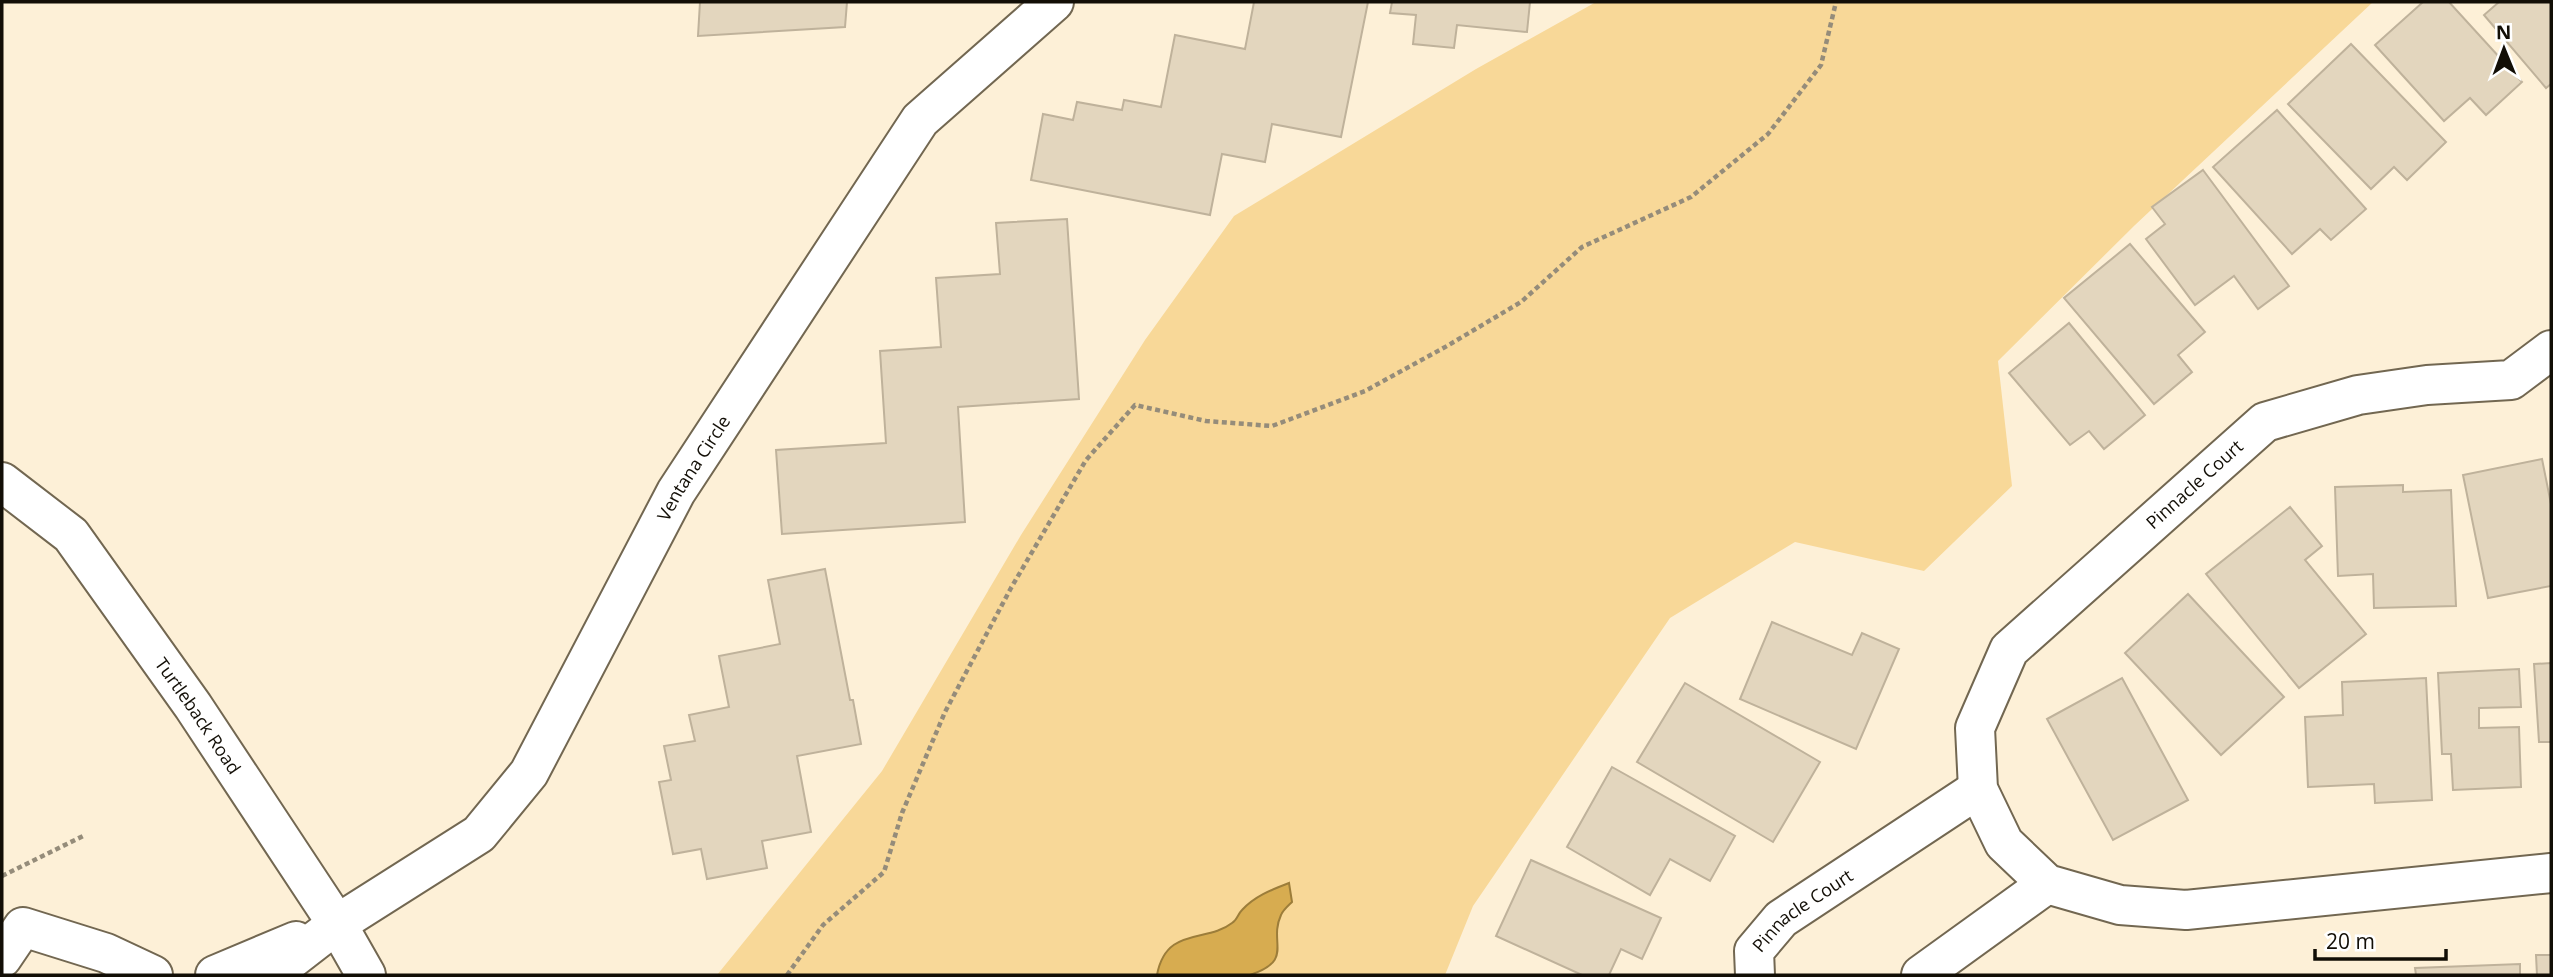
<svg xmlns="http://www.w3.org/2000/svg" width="2553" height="977" font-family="'Open Sans',sans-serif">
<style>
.green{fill:#f8d898}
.water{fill:#d7ac50;stroke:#9c7d3a;stroke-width:2}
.building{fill:#e3d6be;stroke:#bfb29b;stroke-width:2}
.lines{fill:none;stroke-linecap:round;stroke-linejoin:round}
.minor-casing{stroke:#726751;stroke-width:42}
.major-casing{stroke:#726751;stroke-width:42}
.path{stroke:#958c7a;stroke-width:4.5;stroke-dasharray:5 3.5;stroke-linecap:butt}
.minor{stroke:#fff;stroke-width:38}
.major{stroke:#fff;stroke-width:38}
.labels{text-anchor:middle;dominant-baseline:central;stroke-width:5;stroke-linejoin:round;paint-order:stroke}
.street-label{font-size:18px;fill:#120e06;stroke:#fff}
</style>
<rect width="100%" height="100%" fill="#fdf0d7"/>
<polygon class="green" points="1596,2 2373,2 2135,225 1998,361 2012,486 1924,571 1795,542 1670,618 1473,906 1445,975 717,975 882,771 1021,535 1145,340 1234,216 1476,69"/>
<path class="water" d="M1289,883L1292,902C1289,905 1283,910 1281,915C1268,943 1295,960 1250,975H1157C1166,926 1207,943 1232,923C1237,920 1238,914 1242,910C1255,896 1271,890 1289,883Z"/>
<g class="building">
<polygon points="700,2 847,2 845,27 698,36"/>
<polygon points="1254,2 1368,2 1341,137 1272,124 1265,162 1222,154 1210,215 1031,180 1043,114 1073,120 1077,102 1122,110 1124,100 1161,107 1175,35 1245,49"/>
<polygon points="1392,2 1530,2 1527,32 1457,25 1454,48 1413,44 1416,15 1390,13"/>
<polygon points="2423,2 2449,2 2522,82 2486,115 2470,98 2444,121 2375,45"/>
<polygon points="2499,2 2551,2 2551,84 2546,88 2484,15"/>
<polygon points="2351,44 2446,142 2407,180 2394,167 2371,189 2288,104"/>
<polygon points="2277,110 2366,209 2331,240 2320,229 2292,254 2213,167"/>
<polygon points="2203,170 2289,286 2258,309 2234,276 2195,305 2146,239 2165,224 2152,207"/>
<polygon points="1067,219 1079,399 958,407 965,522 782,534 776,450 886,443 880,351 941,347 936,278 1000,274 996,223"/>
<polygon points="2130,244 2205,332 2178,355 2192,372 2154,404 2064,298"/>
<polygon points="2069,323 2145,415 2104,449 2089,431 2070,445 2009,373"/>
<polygon points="2542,459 2551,504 2551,586 2488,598 2463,475"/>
<polygon points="2403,485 2403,492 2451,490 2456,606 2374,608 2373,574 2338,576 2335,487"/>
<polygon points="2290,507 2322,546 2305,560 2366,634 2299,688 2206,574"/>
<polygon points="825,569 850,700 853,700 861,744 797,756 811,832 762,841 767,868 707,879 701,849 673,854 659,782 671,780 664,746 695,741 689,715 729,707 719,656 780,644 768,580"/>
<polygon points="2188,594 2284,697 2221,755 2125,653"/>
<polygon points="1772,622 1852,655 1862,633 1899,649 1856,749 1740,699"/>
<polygon points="2551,663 2551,747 2551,742 2539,742 2534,664"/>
<polygon points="2519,669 2521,707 2479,708 2479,728 2519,727 2521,787 2453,790 2451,754 2442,754 2438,673"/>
<polygon points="2122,678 2188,800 2113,840 2047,719"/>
<polygon points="2426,678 2432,800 2375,803 2374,784 2308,787 2305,717 2343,715 2342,682"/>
<polygon points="1685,683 1820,762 1773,842 1637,762"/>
<polygon points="1612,767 1735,836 1710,881 1670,859 1650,895 1567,847"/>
<polygon points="1531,860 1661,918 1642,959 1621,949 1609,975 1582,975 1496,936"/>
<polygon points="2536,955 2551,955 2551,975 2537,975"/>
<polygon points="2520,964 2520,975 2416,975 2415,968"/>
</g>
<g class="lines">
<g class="minor-casing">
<g id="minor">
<polyline points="2551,350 2511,380 2427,385 2358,395 2265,422 2009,650 1975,728 1978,789 2004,843 2047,884 2120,905 2186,910 2551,873"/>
<polyline points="2,958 23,927 106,953 153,975"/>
<polyline points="215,975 296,941"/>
<path id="s1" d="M271,975L337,924L479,834L529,773L676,492L920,120L1054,2"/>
<path id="s2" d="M1755,975L1754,951L1781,919L1978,789"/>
<polyline points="1921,975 2047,884"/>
</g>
</g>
<g class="major-casing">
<g id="major">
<path id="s3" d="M2,482L71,535L193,706L337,924L366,975"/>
</g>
</g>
<g class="path">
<polyline points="2,876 83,836"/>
<polyline points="787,975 823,925 884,872 902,813 945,712 1011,588 1086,460 1135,405 1206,421 1272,426 1365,391 1447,346 1521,302 1582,247 1691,197 1768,134 1821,65 1836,2"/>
</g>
<use href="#minor" class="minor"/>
<use href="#major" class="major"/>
</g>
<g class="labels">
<g class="street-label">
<text stroke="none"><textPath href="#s1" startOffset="677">Ventana Circle</textPath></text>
<text transform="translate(2194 484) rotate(-42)">Pinnacle Court</text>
<text stroke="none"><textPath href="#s3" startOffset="308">Turtleback Road</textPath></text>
<text stroke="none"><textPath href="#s2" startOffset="88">Pinnacle Court</textPath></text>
</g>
</g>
<rect width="2553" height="977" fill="none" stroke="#120e06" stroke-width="7"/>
<g transform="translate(2504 49) rotate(359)" stroke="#ffffff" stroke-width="5" paint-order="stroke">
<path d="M0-5L12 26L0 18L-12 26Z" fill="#120e06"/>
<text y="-10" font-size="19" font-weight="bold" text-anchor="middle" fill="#120e06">N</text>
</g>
<path d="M2315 949v10h131v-10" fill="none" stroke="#120e06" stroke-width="3.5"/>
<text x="2326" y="949" font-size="21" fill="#120e06" stroke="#ffffff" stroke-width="5" paint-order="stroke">20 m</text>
</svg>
